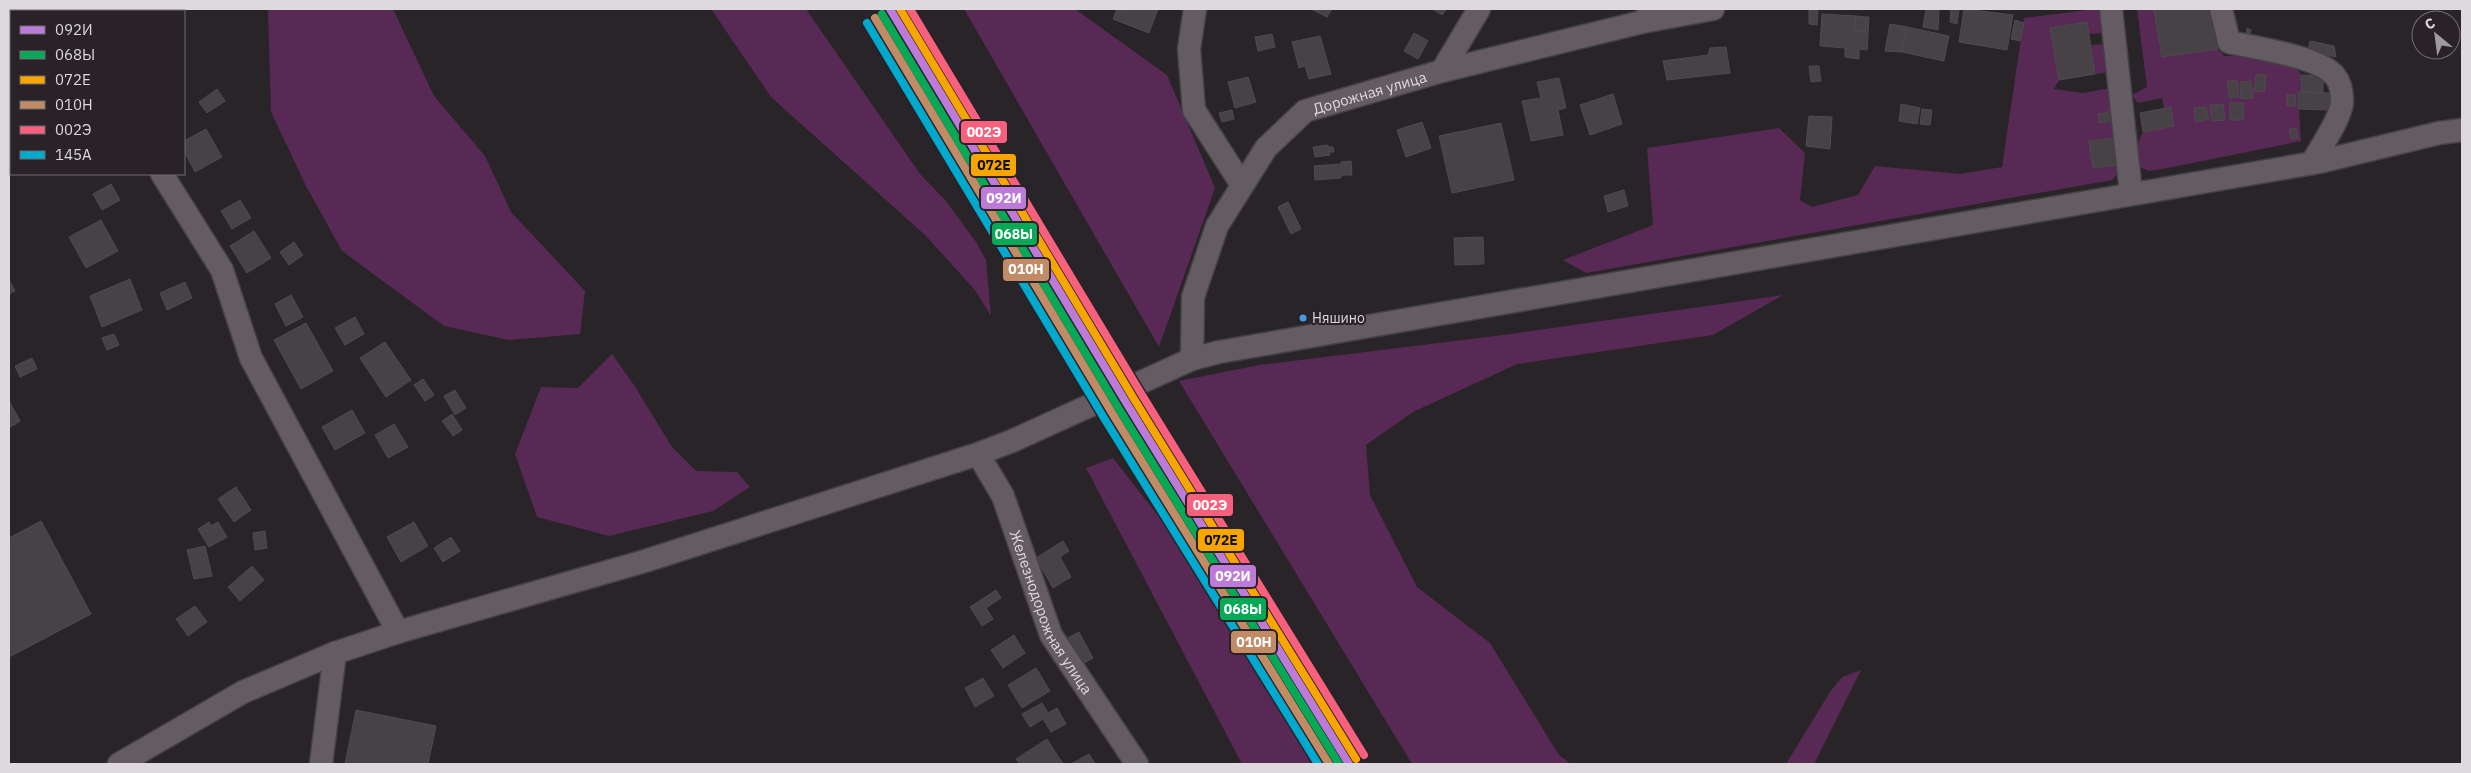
<svg xmlns="http://www.w3.org/2000/svg" width="2471" height="773" font-family="'IBM Plex Sans',sans-serif">
<style>
.green{fill:#582954}
.building{fill:#464245;stroke:#4e4a4e}
.lines{fill:none;stroke-linecap:round;stroke-linejoin:round}
.minor-casing{stroke:#444244;stroke-width:25}
.minor{stroke:#645c62;stroke-width:22}
.rail-1-casing{stroke:#292328;stroke-width:11}
.rail-2-casing{stroke:#292328;stroke-width:11}
.rail-3-casing{stroke:#292328;stroke-width:11}
.rail-4-casing{stroke:#292328;stroke-width:11}
.rail-5-casing{stroke:#292328;stroke-width:11}
.rail-6-casing{stroke:#292328;stroke-width:11}
.rail-1{stroke:#bd7bd9;stroke-width:8}
.rail-2{stroke:#06aa56;stroke-width:8}
.rail-3{stroke:#f7a600;stroke-width:8}
.rail-4{stroke:#c18c65;stroke-width:8}
.rail-5{stroke:#f8607d;stroke-width:8}
.rail-6{stroke:#00a9ce;stroke-width:8}
.bus-dot{fill:#4699e1;stroke:#292328;stroke-width:2}
.labels{text-anchor:middle;dominant-baseline:central;stroke-width:4;stroke-linejoin:round;paint-order:stroke}
.bus-label{font-size:14px;fill:#ddd9dc;stroke:#292328;text-anchor:start}
.street-label{font-size:15px;fill:#ddd9dc;stroke:#292328}
.line-badge{stroke:#292328;stroke-width:2}
.badge-label{font-size:14px;text-anchor:middle;font-weight:bold;fill:#fff}
.pale-badge-label{font-size:14px;text-anchor:middle;font-weight:bold;fill:#111}
</style>
<rect width="100%" height="100%" fill="#282427"/>
<g class="green">
<polygon points="268,9 393,9 434,96 485,156 511,212 585,291 580,334 509,340 444,326 342,251 306,186 271,112"/>
<polygon points="711,9 806,9 920,174 946,201 976,242 986,260 991,316 975,290 925,235 771,97"/>
<polygon points="964,9 1075,9 1167,75 1215,188 1159,347"/>
<polygon points="2095,9 2104,13 2104,33 2089,34 2087,22 2050,28 2059,80 2054,89 2083,93 2110,88 2116,138 2089,141 2118,165 2119,173 2112,180 1586,273 1563,260 1653,225 1647,148 1779,128 1805,153 1800,200 1812,207 1858,195 1875,166 1960,174 2002,167 2024,18"/>
<path d="M2137,9H2154L2162,57L2218,49L2224,56H2251L2297,68L2301,75L2302,92L2298,93L2301,141L2168,168L2149,171L2141,168C2134,153 2136,146 2143,132L2174,126L2171,108H2164L2162,98L2138,103L2132,95L2147,87Z"/>
<polygon points="2106,44 2110,72 2095,74 2091,45"/>
<polygon points="1783,295 1713,335 1517,364 1413,412 1366,445 1370,495 1417,587 1490,643 1559,755 1571,764 1412,764 1179,381 1259,365 1503,335"/>
<polygon points="612,354 634,385 672,447 696,471 737,472 750,487 713,511 609,536 537,517 515,454 541,387 578,388"/>
<polygon points="1113,458 1293,688 1338,764 1242,764 1086,468"/>
<polygon points="1861,670 1814,764 1786,764 1830,692 1842,677"/>
</g>
<g class="building">
<polygon points="1117,9 1127,11 1128,9 1158,9 1149,33 1113,19"/>
<polygon points="1311,9 1332,9 1327,17"/>
<polygon points="1433,9 1447,9 1442,15"/>
<polygon points="1809,9 1818,9 1817,25 1809,24"/>
<polygon points="1926,9 1939,9 1938,30 1923,27"/>
<polygon points="1951,9 1959,9 1957,24 1950,22"/>
<polygon points="1964,9 2013,15 2007,50 1959,42"/>
<polygon points="2154,9 2210,9 2218,49 2162,57"/>
<polygon points="1822,14 1856,16 1855,30 1865,32 1866,17 1869,17 1867,50 1859,49 1859,59 1845,57 1845,48 1820,46"/>
<polygon points="1856,16 1866,17 1865,32 1855,30"/>
<polygon points="2015,20 2024,23 2020,41 2011,39"/>
<polygon points="2087,22 2095,74 2059,80 2050,28"/>
<polygon points="1890,24 1907,27 1902,52 1885,51"/>
<polygon points="1907,27 1949,36 1944,61 1902,52"/>
<polygon points="2247,28 2251,30 2250,36 2246,35"/>
<polygon points="1414,33 1428,41 1418,59 1404,51"/>
<polygon points="1272,34 1275,47 1258,51 1255,37"/>
<polygon points="1320,36 1331,74 1309,79 1305,66 1299,68 1292,42"/>
<polygon points="2310,41 2334,46 2336,57 2308,51"/>
<polygon points="1726,47 1730,73 1667,80 1663,61 1708,55 1710,48"/>
<polygon points="11,56 11,79 9,77 9,59"/>
<polygon points="1809,66 1819,66 1821,81 1811,82"/>
<polygon points="2256,74 2266,75 2264,92 2254,91"/>
<polygon points="2301,75 2323,76 2323,93 2302,92"/>
<polygon points="1248,77 1256,102 1235,108 1228,82"/>
<polygon points="1559,78 1566,108 1558,110 1563,135 1531,141 1522,101 1541,98 1537,82"/>
<polygon points="2227,81 2237,81 2239,97 2229,98"/>
<polygon points="2251,81 2253,98 2241,99 2240,82"/>
<polygon points="217,89 225,101 207,113 199,102"/>
<polygon points="2298,92 2330,93 2330,110 2299,109"/>
<polygon points="1613,94 1622,124 1590,135 1580,105"/>
<polygon points="2287,95 2295,95 2296,106 2287,106"/>
<polygon points="2230,103 2244,103 2243,120 2230,120"/>
<polygon points="1901,104 1920,108 1917,124 1899,121"/>
<polygon points="2223,104 2225,120 2212,121 2210,105"/>
<polygon points="2171,107 2174,126 2143,132 2140,113"/>
<polygon points="2206,107 2209,119 2196,122 2194,108"/>
<polygon points="1922,109 1932,110 1930,125 1920,124"/>
<polygon points="1232,110 1234,119 1222,122 1219,113"/>
<polygon points="2113,111 2114,120 2099,123 2098,114"/>
<polygon points="1809,116 1832,117 1830,149 1806,146"/>
<polygon points="1422,122 1431,148 1406,157 1397,130"/>
<polygon points="1501,123 1514,180 1452,193 1439,136"/>
<polygon points="2296,128 2298,138 2291,139 2289,129"/>
<polygon points="206,129 222,157 195,172 184,151 184,141"/>
<polygon points="2116,138 2118,165 2093,168 2089,141"/>
<polygon points="1328,145 1328,147 1333,147 1334,152 1329,152 1330,155 1315,157 1313,147"/>
<polygon points="1351,161 1352,175 1341,175 1341,178 1315,180 1314,166 1341,164 1341,162"/>
<polygon points="111,184 120,200 102,210 93,194"/>
<polygon points="1624,190 1628,206 1608,212 1604,196"/>
<polygon points="240,200 251,218 232,229 221,211"/>
<polygon points="1288,202 1301,229 1291,234 1278,207"/>
<polygon points="101,220 118,251 86,268 69,237"/>
<polygon points="254,231 271,258 247,273 230,246"/>
<polygon points="1483,237 1484,264 1455,265 1454,238"/>
<polygon points="294,242 303,255 289,265 280,252"/>
<polygon points="130,279 142,310 102,327 90,296"/>
<polygon points="9,280 15,291 9,294"/>
<polygon points="185,282 192,298 167,310 160,293"/>
<polygon points="291,295 303,317 286,326 275,304"/>
<polygon points="355,317 364,334 345,345 335,328"/>
<polygon points="306,323 333,371 301,389 274,340"/>
<polygon points="114,334 119,345 107,350 102,338"/>
<polygon points="385,342 411,380 386,397 360,358"/>
<polygon points="32,358 37,369 20,377 15,366"/>
<polygon points="423,379 434,395 425,401 414,385"/>
<polygon points="455,390 466,408 455,415 444,396"/>
<polygon points="9,401 20,421 9,428"/>
<polygon points="352,410 365,433 335,450 322,427"/>
<polygon points="452,414 462,430 453,436 442,421"/>
<polygon points="394,424 408,447 388,458 375,435"/>
<polygon points="236,487 251,510 234,522 218,499"/>
<polygon points="41,521 91,614 9,657 9,538"/>
<polygon points="209,522 211,526 218,522 227,537 209,547 198,529"/>
<polygon points="414,522 428,546 401,562 387,537"/>
<polygon points="265,531 267,548 255,550 253,533"/>
<polygon points="451,537 460,551 443,562 434,548"/>
<polygon points="1063,541 1069,551 1060,557 1071,577 1053,588 1036,558"/>
<polygon points="205,546 212,576 194,579 187,550"/>
<polygon points="252,566 264,580 240,601 228,587"/>
<polygon points="996,590 1001,598 986,608 993,619 982,626 970,607"/>
<polygon points="195,606 207,622 188,636 176,619"/>
<polygon points="1079,632 1093,658 1079,666 1064,640"/>
<polygon points="1014,635 1025,653 1003,668 991,650"/>
<polygon points="1036,668 1050,691 1022,708 1008,685"/>
<polygon points="983,678 994,696 975,707 965,688"/>
<polygon points="1042,703 1048,713 1057,708 1066,724 1051,732 1043,719 1030,727 1022,714"/>
<polygon points="356,710 436,726 428,764 345,764"/>
<polygon points="1047,739 1063,764 1020,764 1016,759"/>
<polygon points="1089,754 1095,764 1071,764"/>
</g>
<g class="lines">
<g class="minor-casing">
<g id="minor">
<polyline points="22,9 25,11"/>
<polyline points="1195,9 1189,49 1194,110 1242,185"/>
<polyline points="2111,9 2131,193"/>
<path d="M2221,9L2229,42C2255,48 2318,56 2335,76C2340,82 2342,93 2342,101C2342,117 2320,148 2312,163"/>
<polyline points="1642,22 1713,9"/>
<polyline points="1442,71 1479,9"/>
<polyline points="162,174 222,270 251,358 398,632"/>
<path id="s1" d="M1192,359L1193,297L1217,226L1266,148L1305,111L1442,71L1642,22L1653,9"/>
<path id="s2" d="M978,454L1003,496L1051,635L1137,764"/>
<polyline points="119,764 243,692 335,653 398,632 645,561 978,454 1012,441 1192,359 1219,352 2319,162 2439,133 2462,130"/>
<polyline points="321,764 335,653"/>
</g>
</g>
<use href="#minor" class="minor"/>
<g class="rail-1-casing">
<polyline id="rail-1" points="890,9 1127,404 1349,764"/>
</g>
<g class="rail-2-casing">
<polyline id="rail-2" points="882,14 1119,409 1339,764"/>
</g>
<g class="rail-3-casing">
<polyline id="rail-3" points="900,9 1134,399 1356,759"/>
</g>
<g class="rail-4-casing">
<polyline id="rail-4" points="875,18 1112,413 1329,764"/>
</g>
<g class="rail-5-casing">
<polyline id="rail-5" points="910,9 1142,395 1364,755"/>
</g>
<g class="rail-6-casing">
<polyline id="rail-6" points="867,23 1104,418 1318,764"/>
</g>
<use href="#rail-1" class="rail-1"/>
<use href="#rail-2" class="rail-2"/>
<use href="#rail-3" class="rail-3"/>
<use href="#rail-4" class="rail-4"/>
<use href="#rail-5" class="rail-5"/>
<use href="#rail-6" class="rail-6"/>
</g>
<circle class="bus-dot" cx="1303" cy="318" r="4.5"/>
<g class="labels">
<g class="bus-label">
<text x="1312" y="318">Няшино</text>
</g>
<g class="street-label">
<text stroke="none"><textPath href="#s1" startOffset="350">Дорожная улица</textPath></text>
<text stroke="none"><textPath href="#s2" startOffset="175">Железнодорожная улица</textPath></text>
</g>
</g>
<g class="line-badge">
<rect x="960" y="120" width="48" height="24" rx="5" fill="#f8607d"/>
<rect x="970" y="153" width="47" height="24" rx="5" fill="#f7a600"/>
<rect x="980" y="186" width="47" height="24" rx="5" fill="#bd7bd9"/>
<rect x="991" y="222" width="47" height="24" rx="5" fill="#06aa56"/>
<rect x="1002" y="258" width="48" height="24" rx="5" fill="#c18c65"/>
<rect x="1186" y="493" width="48" height="24" rx="5" fill="#f8607d"/>
<rect x="1197" y="528" width="48" height="24" rx="5" fill="#f7a600"/>
<rect x="1209" y="564" width="48" height="24" rx="5" fill="#bd7bd9"/>
<rect x="1219" y="597" width="48" height="24" rx="5" fill="#06aa56"/>
<rect x="1230" y="630" width="47" height="24" rx="5" fill="#c18c65"/>
</g>
<g class="badge-label">
<text x="984" y="137">002Э</text>
<text x="1004" y="203">092И</text>
<text x="1014" y="239">068Ы</text>
<text x="1026" y="274">010Н</text>
<text x="1210" y="510">002Э</text>
<text x="1233" y="581">092И</text>
<text x="1243" y="614">068Ы</text>
<text x="1254" y="647">010Н</text>
</g>
<g class="pale-badge-label">
<text x="994" y="170">072Е</text>
<text x="1221" y="545">072Е</text>
</g>
<rect width="2471" height="773" fill="none" stroke="#ddd9dc" stroke-width="20"/>
<rect x="10" y="10" width="175" height="165" fill="#292328" stroke="#716c70"/>
<rect x="20" y="26" width="25" height="8" fill="#bd7bd9" stroke="#716c70"/>
<text x="55" y="35" font-size="15" fill="#ddd9dc">092И</text>
<rect x="20" y="51" width="25" height="8" fill="#06aa56" stroke="#716c70"/>
<text x="55" y="60" font-size="15" fill="#ddd9dc">068Ы</text>
<rect x="20" y="76" width="25" height="8" fill="#f7a600" stroke="#716c70"/>
<text x="55" y="85" font-size="15" fill="#ddd9dc">072Е</text>
<rect x="20" y="101" width="25" height="8" fill="#c18c65" stroke="#716c70"/>
<text x="55" y="110" font-size="15" fill="#ddd9dc">010Н</text>
<rect x="20" y="126" width="25" height="8" fill="#f8607d" stroke="#716c70"/>
<text x="55" y="135" font-size="15" fill="#ddd9dc">002Э</text>
<rect x="20" y="151" width="25" height="8" fill="#00a9ce" stroke="#716c70"/>
<text x="55" y="160" font-size="15" fill="#ddd9dc">145А</text>
<g transform="translate(2436 35) rotate(331)"><circle r="24" fill="#292328" stroke="#716c70"/>
<path d="M0-4L9 19L0 12L-9 19Z" fill="#9e9a9d"/>
<text y="-8" font-size="14" font-weight="bold" text-anchor="middle" fill="#ddd9dc">С</text>
</g>
</svg>
